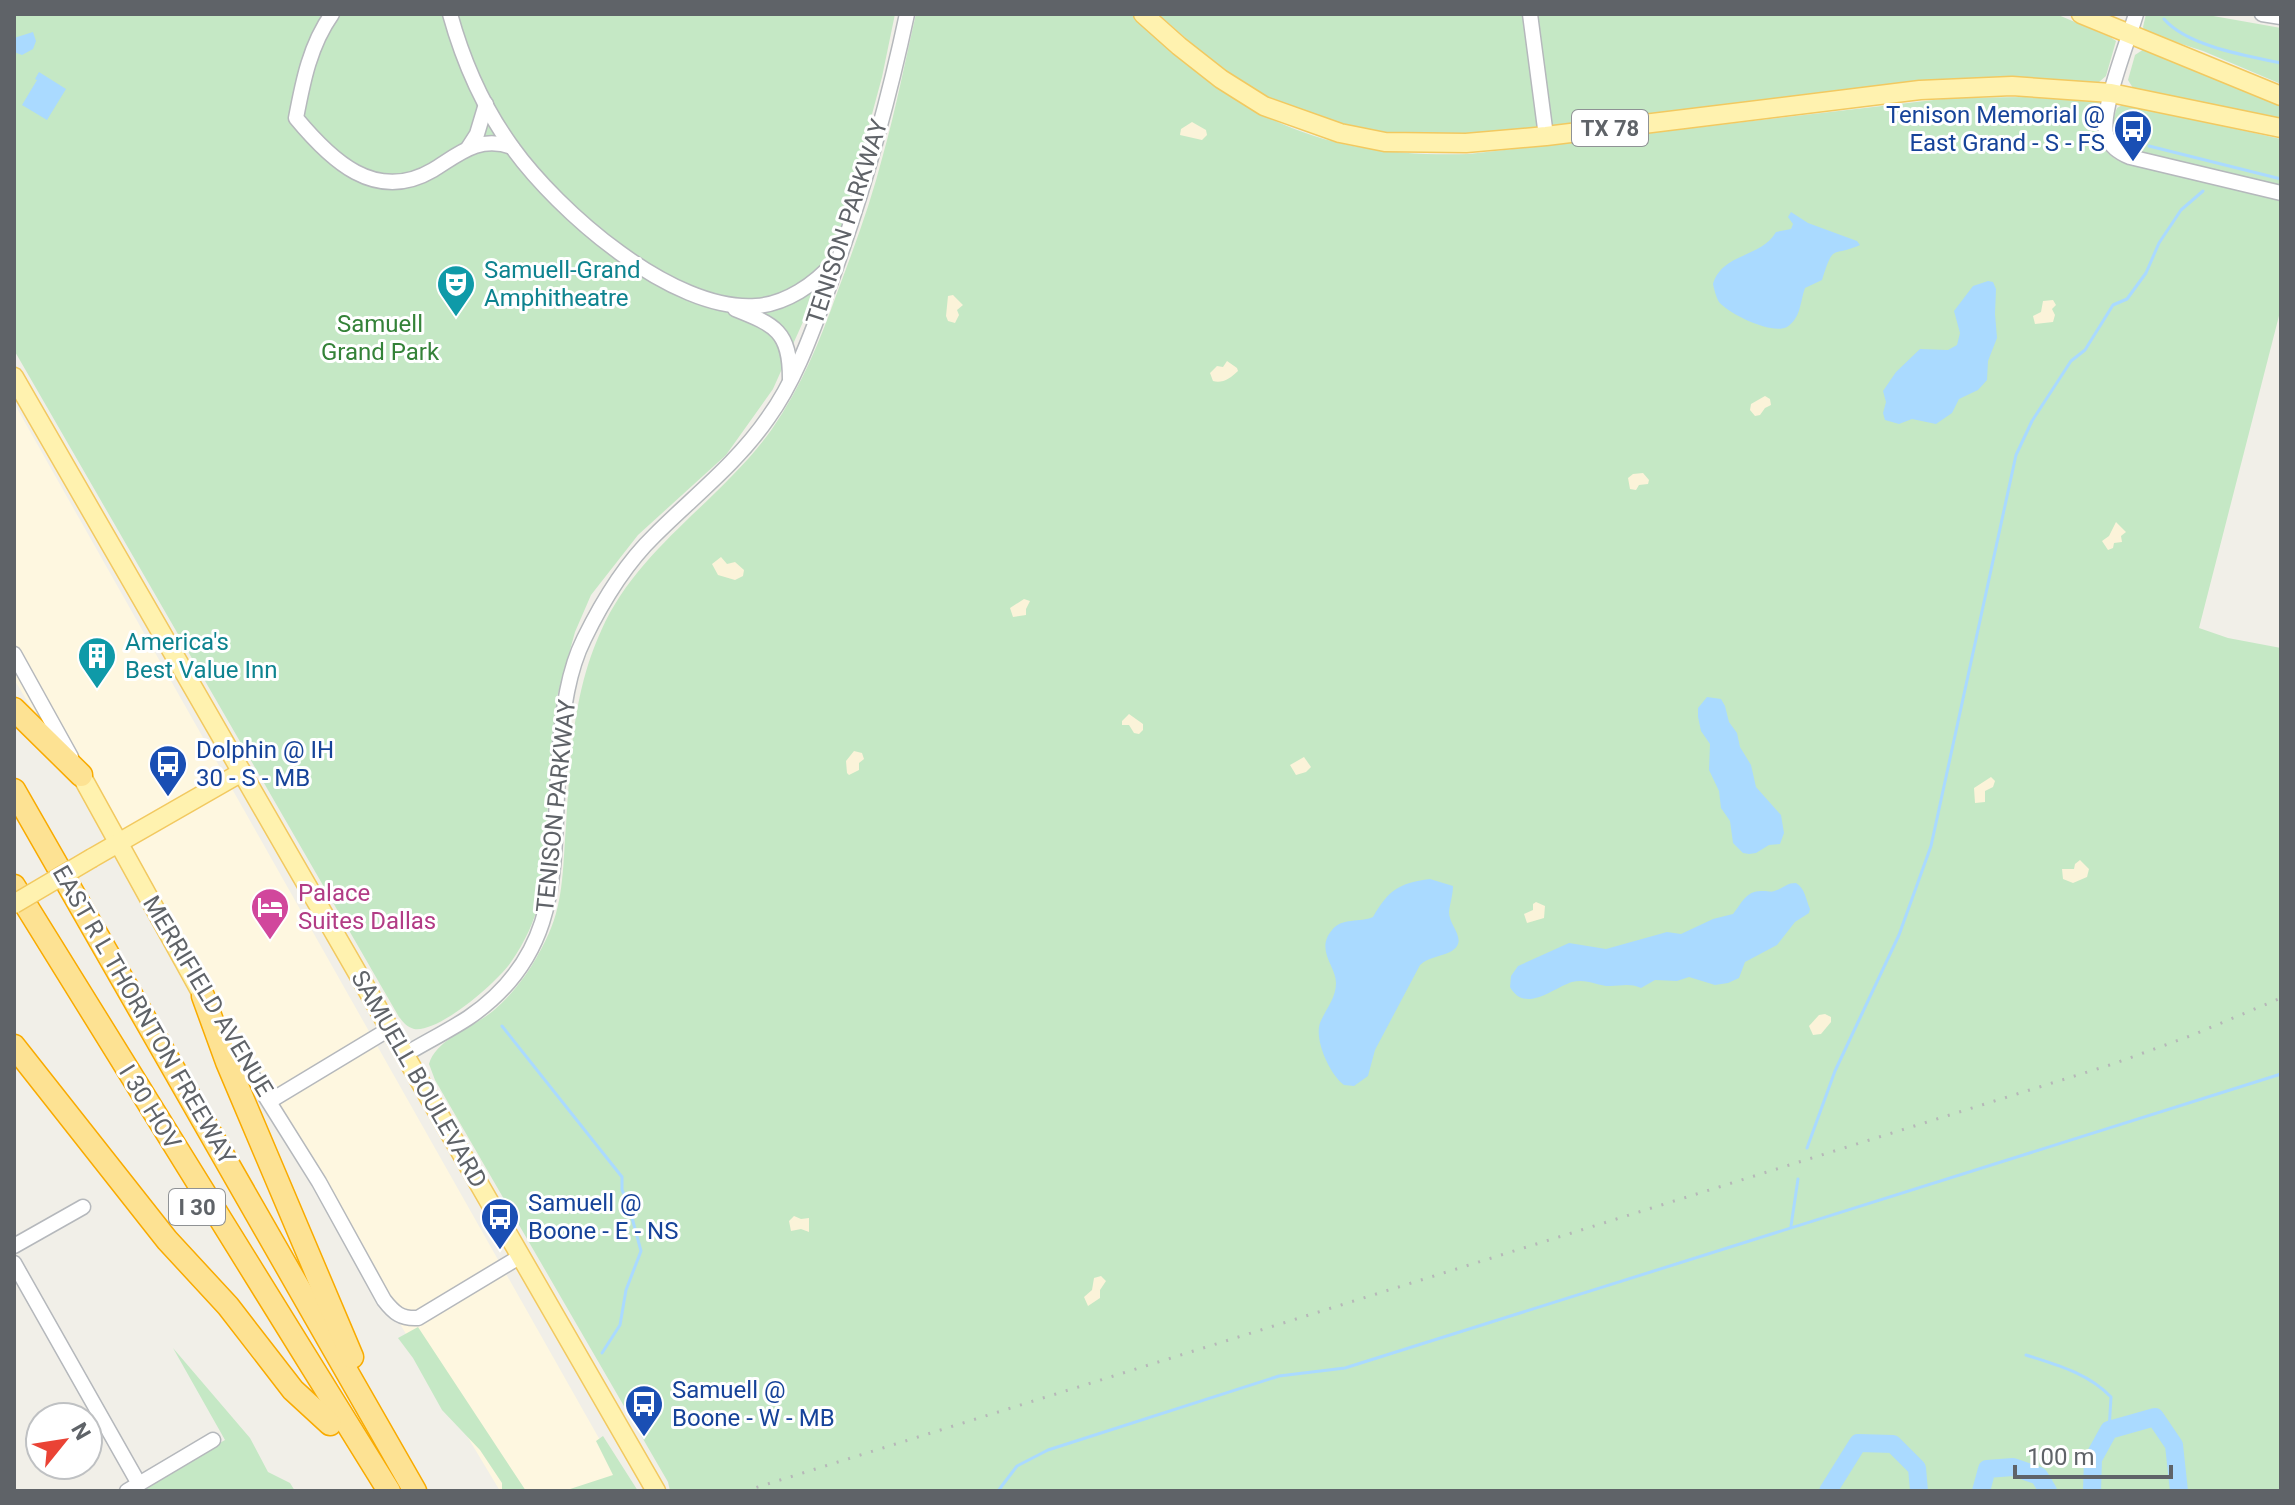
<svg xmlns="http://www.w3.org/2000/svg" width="2295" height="1505" font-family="Roboto,sans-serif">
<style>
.commercial{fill:#fef7e0}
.green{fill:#c5e8c5}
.sand{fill:#fbf3d9}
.water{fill:#aadaff}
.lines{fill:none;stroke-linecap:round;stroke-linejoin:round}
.stream{stroke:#aadaff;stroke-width:3}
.river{stroke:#aadaff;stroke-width:18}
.minor-casing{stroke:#b5b8bc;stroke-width:17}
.major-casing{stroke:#f2c960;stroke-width:21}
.highway-casing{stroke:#f9ab00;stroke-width:25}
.minor{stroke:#fff;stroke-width:14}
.major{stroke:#fff2af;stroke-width:18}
.highway{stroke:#fde293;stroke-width:22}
.rail{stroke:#b6b7b8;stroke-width:3;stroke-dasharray:2 10;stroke-linecap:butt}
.major-bridge-casing{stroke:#f2c960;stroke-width:21;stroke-linecap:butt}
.major-bridge{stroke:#fff2af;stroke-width:18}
.labels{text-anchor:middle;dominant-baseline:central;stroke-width:6;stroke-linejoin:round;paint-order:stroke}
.shield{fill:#fff;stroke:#8f9295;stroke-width:2}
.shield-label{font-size:22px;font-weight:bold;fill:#5f6368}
.transit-label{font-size:24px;fill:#164399;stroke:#fff;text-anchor:start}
.street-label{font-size:24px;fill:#5f6368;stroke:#fff}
.culture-label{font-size:24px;fill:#0d838f;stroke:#fff;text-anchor:start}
.park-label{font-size:24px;fill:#348238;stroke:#fff}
.hotel-label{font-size:24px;fill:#b23c85;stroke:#fff;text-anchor:start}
</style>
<rect width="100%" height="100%" fill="#f1efe8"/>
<polygon class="commercial" points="14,403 627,1488 616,1491 500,1491 14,679"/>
<g class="green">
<path d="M14,14H895L882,77L836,248L773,389L726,455L638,535L591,595L575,632L557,697L540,899C534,922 525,942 511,962C497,982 439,1033 414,1029C407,1027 403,1022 399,1017L14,350Z"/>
<path d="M916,14H1133C1163,40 1193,64 1225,87C1236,96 1247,106 1260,113C1325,148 1396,156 1469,154L1951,98L2025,97L2098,102L2102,107C2097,130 2097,152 2122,162L2281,200V308L2199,628L2228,638L2281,648V1491H670L668,1482L435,1080L429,1064C436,1039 474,1027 493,1011C518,990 536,962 549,933C564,900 563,862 566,826C570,760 573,692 601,631C638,547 720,502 772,429C801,387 820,341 837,293C854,248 871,202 883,155C896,109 905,61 916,14Z"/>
<polygon points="1158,14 2056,14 2110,37 2116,41 2106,76 2099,82 2034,80 1466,138 1359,132 1272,101 1222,70"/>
<polygon points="2146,14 2202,14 2281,28 2281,84 2203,51 2145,32 2143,27"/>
<polygon points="2144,49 2281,106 2281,118 2133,88 2128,80 2135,55"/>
<path d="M2124,104L2281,139V186L2126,148C2110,139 2111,123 2117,108Z"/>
<polygon points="418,1327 526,1491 502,1491 502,1483 480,1450 442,1410 413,1358 398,1338"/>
<polygon points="173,1348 250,1438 268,1472 290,1483 295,1491 135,1491 225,1440"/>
<polygon points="603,1436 638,1491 564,1491 613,1475 596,1441"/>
</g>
<g class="sand">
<polygon points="1192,122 1206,130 1207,135 1202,140 1180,135 1181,129"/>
<polygon points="953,295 963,305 957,310 959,315 955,323 948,321 946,316 948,296"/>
<polygon points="2053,300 2056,305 2052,309 2055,315 2053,322 2035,324 2033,316 2041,312 2043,301"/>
<path d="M1227,361L1237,368L1238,371C1231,378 1222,384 1213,381L1210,373L1217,366L1223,367Z"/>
<polygon points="1765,396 1770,399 1771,405 1765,408 1760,415 1755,416 1750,410 1751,404"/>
<polygon points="1643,473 1649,480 1648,484 1639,485 1636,490 1630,489 1628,478 1633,474"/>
<polygon points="2116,522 2126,532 2121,536 2122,542 2114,543 2113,548 2108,550 2102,541 2109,536"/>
<polygon points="721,557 727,564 735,562 744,570 743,576 735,580 718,575 712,564"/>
<polygon points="1024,599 1030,601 1026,609 1026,615 1013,617 1010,608"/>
<polygon points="1129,714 1143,724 1143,730 1139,734 1134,733 1129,725 1122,725 1122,721"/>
<polygon points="854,751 862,753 864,759 859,763 859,770 849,775 847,773 846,761"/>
<polygon points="1304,757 1311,767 1306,772 1296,775 1290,765"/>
<polygon points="1991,777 1995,781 1993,787 1985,791 1985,802 1975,803 1974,788"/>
<polygon points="2080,860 2089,869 2087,877 2073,883 2063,879 2062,869 2074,869 2075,864"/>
<polygon points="1536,902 1545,906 1544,918 1527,923 1524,914 1533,910 1533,904"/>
<polygon points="1825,1014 1831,1017 1831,1022 1821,1034 1813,1035 1809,1026 1819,1015"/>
<polygon points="794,1216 801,1219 809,1218 809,1232 801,1229 791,1231 789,1221"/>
<polygon points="1101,1276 1106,1281 1100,1290 1100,1298 1088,1306 1084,1297 1092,1290 1094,1278"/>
</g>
<g class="water">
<polygon points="33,32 36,41 33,49 22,55 14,52 14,38"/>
<polygon points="39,72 66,89 47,120 22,105 37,80 35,79"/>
<path d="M1791,212L1808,223L1857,241L1860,245C1831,258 1834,242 1822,280L1805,288C1800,302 1801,318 1787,327C1772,335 1729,314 1719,302C1716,297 1714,289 1713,284C1722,253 1761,258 1776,232L1791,229L1793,224L1788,217Z"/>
<polygon points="1988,281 1993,282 1996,289 1995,314 1997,338 1988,361 1987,380 1978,390 1959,399 1952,413 1936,424 1912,419 1899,424 1885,420 1883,413 1886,402 1883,391 1896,372 1920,349 1948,350 1957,345 1960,333 1954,311 1973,286"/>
<polygon points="1707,697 1721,699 1725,706 1729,722 1737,733 1740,747 1751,765 1756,787 1781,815 1784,833 1780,844 1769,845 1756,853 1749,854 1743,853 1733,843 1730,821 1721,808 1719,791 1709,770 1710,744 1701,731 1698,717 1698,708"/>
<path d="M1430,879L1453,886C1453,895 1450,903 1449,912C1449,927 1470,941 1450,952C1439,957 1429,957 1420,965L1375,1050L1368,1076L1354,1086L1344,1085C1330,1075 1314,1040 1320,1023C1325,1010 1336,999 1336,983C1336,966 1315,950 1332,930C1342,917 1360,923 1373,917C1388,891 1398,883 1430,879Z"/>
<path d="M1796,883C1805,888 1806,900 1810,909L1809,913L1795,922L1777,945L1745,962L1739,978L1728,983L1715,985L1689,977L1677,981L1655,980L1641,988C1629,983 1622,986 1610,986C1597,986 1586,978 1572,982C1553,988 1525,1014 1510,987L1511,976L1518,966L1569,943L1606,949L1667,932L1681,934L1713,919L1733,914C1742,903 1746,890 1763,891C1771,891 1770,893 1777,890C1785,887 1787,883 1796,883Z"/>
</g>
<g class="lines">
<g class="stream">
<path d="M2164,19C2187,46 2247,56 2281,63"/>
<polyline points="2149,146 2281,179"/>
<polyline points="502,1026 622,1177 622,1190 628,1203 641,1251 626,1290 620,1325 602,1353"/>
<polyline points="1807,1148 1835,1071 1899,935 1931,846 2016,455 2032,421 2071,361 2085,350 2113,305 2127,299 2146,273 2159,243 2181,210 2203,191"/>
<polyline points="1791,1226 1798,1179"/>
<path d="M2026,1355C2057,1365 2088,1373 2111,1397L2109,1430"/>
<polyline points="998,1491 1017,1466 1048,1450 1279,1376 1345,1368 2281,1074"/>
</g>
<g class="river">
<polyline points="1828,1491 1858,1443 1893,1444 1917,1468 1919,1491"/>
<polyline points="1981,1491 1987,1469 2013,1467 2039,1476 2048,1491"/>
<polyline points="2092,1491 2093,1459 2109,1430 2155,1417 2174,1445 2179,1491"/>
</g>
<g class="minor-casing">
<g id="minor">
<path d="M332,14C310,45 303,81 296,118C330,159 375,204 433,170C459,154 479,135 512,147"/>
<path d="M450,14C463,61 483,107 512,147C558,211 672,312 756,306C786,304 815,284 834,262"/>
<polyline points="1530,14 1546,136"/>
<path d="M2136,14C2129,39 2098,115 2107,137C2111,147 2120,153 2130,157L2281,193"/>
<polyline points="2262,14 2281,17"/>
<polyline points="468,148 477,134 486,104"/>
<path d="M735,309C775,325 790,331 790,379"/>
<polyline points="14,654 71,757"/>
<path d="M222,1027L319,1182L384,1300C394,1313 401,1319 418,1318L521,1256"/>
<path d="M406,1054C426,1042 448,1031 468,1018C571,948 550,852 560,745C563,711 568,671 584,639C602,602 625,564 655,535C694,496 737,463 768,418C795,381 811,335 827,292C860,202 887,108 907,14"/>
<polyline points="270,1101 391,1028"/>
<polyline points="14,1246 83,1207"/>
<polyline points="14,1263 139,1484"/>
<polyline points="127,1491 213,1440"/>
</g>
</g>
<g class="major-casing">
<g id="major">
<polyline points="1143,14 1179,46 1221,79 1264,106 1340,133 1385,142 1466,143 1546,136 1920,90 2012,86 2111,93 2281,128"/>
<polyline points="2081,14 2281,96"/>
<polyline points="14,377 656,1491"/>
<polyline points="81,775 203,996"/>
<polyline points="92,858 242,772"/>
</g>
</g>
<g class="highway-casing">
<g id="highway">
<polyline points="14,709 81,775"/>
<polyline points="14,790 415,1491"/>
<polyline points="14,886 389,1491"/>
<polyline points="203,996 227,1062 352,1357"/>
<polyline points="14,1046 167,1240 228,1306 293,1390 330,1424"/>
</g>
</g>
<use href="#minor" class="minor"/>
<use href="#major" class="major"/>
<use href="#highway" class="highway"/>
<polyline class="rail" points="745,1491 2113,1064 2190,1036 2281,998"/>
<g class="major-bridge-casing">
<polyline id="major-bridge" points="14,904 92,858"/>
</g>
<use href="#major-bridge" class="major-bridge"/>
</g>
<defs>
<g id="bus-pin" transform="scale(2)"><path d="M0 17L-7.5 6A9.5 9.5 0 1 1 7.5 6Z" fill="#1a4fb4" stroke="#fff"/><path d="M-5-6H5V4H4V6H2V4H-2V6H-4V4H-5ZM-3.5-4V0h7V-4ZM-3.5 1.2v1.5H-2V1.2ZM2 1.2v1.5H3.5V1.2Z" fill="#fff"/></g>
<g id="theatre-pin" transform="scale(2)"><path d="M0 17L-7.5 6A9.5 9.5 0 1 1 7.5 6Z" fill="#0f9aa8" stroke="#fff"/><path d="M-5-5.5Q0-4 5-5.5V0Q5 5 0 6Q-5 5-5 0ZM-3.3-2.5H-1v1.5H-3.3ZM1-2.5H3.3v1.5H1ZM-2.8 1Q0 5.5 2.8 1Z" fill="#fff"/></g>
<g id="building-pin" transform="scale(2)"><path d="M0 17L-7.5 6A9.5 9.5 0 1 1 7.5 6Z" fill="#0f9aa8" stroke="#fff"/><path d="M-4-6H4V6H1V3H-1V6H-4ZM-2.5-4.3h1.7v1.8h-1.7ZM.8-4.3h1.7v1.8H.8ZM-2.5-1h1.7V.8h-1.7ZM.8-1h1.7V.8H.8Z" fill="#fff"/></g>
<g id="hotel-pin" transform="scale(2)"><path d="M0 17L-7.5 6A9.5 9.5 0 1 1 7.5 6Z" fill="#d1479c" stroke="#fff"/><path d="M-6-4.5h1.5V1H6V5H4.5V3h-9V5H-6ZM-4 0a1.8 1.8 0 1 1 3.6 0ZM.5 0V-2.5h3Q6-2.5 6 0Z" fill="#fff"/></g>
</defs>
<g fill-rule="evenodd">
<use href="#bus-pin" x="2133" y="129"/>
<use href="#theatre-pin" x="456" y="284"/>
<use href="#building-pin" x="97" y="656"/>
<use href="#bus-pin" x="168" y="764"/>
<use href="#hotel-pin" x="270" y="907"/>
<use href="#bus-pin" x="500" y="1217"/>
<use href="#bus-pin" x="644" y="1404"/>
</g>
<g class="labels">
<g class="shield">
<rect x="1572" y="110" width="76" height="36" rx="6"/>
<rect x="169" y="1189" width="56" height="36" rx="6"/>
</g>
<g class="shield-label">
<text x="1610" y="128">TX 78</text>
<text x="197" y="1207">I 30</text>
</g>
<g class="transit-label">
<text x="2105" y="115" text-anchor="end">Tenison Memorial @<tspan x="2105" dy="28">East Grand - S - FS</tspan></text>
<text x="196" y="750">Dolphin @ IH<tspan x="196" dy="28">30 - S - MB</tspan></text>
<text x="528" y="1203">Samuell @<tspan x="528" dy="28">Boone - E - NS</tspan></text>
<text x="672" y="1390">Samuell @<tspan x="672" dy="28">Boone - W - MB</tspan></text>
</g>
<g class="street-label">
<text transform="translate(847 222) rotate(-72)">TENISON PARKWAY</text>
<text transform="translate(556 806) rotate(-84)">TENISON PARKWAY</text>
<text transform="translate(208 996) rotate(59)">MERRIFIELD AVENUE</text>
<text transform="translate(144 1015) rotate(60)">EAST R L THORNTON FREEWAY</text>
<text transform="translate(419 1079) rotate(60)">SAMUELL BOULEVARD</text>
<text transform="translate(150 1107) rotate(58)">I 30 HOV</text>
</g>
<g class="culture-label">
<text x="484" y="270">Samuell-Grand<tspan x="484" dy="28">Amphitheatre</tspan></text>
<text x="125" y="642">America's<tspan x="125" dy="28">Best Value Inn</tspan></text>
</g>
<g class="park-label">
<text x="380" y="324">Samuell<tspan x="380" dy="28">Grand Park</tspan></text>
</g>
<g class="hotel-label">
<text x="298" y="893">Palace<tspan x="298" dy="28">Suites Dallas</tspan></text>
</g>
</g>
<rect width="2295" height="1505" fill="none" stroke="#5f6368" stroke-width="32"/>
<g transform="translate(64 1441) rotate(60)"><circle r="38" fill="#ffffff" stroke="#bfc1c3" stroke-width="2"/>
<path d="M0-6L14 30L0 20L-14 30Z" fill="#ea4335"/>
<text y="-12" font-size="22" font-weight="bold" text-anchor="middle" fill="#5f6368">N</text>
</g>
<path d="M2015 1465v12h156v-12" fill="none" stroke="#5f6368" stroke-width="4"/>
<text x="2027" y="1465" font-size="24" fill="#5f6368" stroke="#ffffff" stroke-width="6" paint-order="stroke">100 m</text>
</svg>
